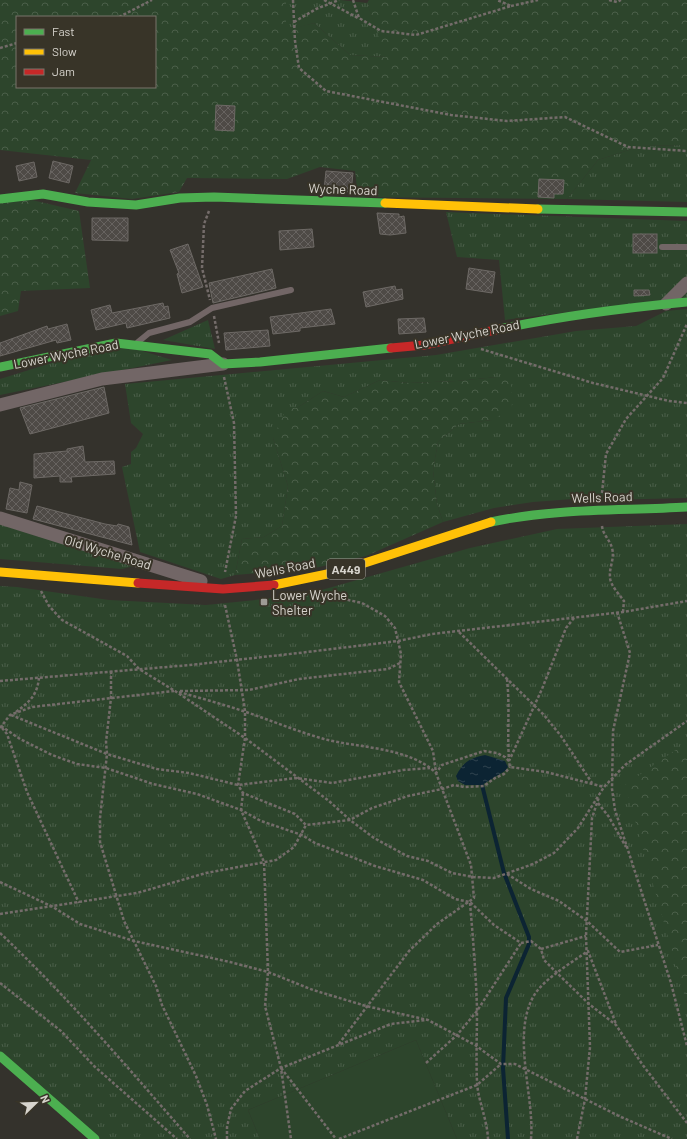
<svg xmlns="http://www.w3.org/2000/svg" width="687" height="1139" font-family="Barlow,sans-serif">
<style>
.grass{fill:url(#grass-tufts)}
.forest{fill:url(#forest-crowns);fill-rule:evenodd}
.garden{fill:#2d452c}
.water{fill:url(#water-ripples)}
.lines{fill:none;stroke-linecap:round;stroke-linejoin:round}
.stream{stroke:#0c2433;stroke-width:4}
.building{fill:url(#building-cross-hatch);stroke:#6d6965}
.path{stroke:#746c6a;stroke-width:2.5;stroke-dasharray:3 2;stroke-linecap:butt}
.lane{stroke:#726666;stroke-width:6}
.street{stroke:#726666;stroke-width:13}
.fast{stroke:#4caf50;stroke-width:9}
.slow{stroke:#ffc107;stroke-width:9}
.jam{stroke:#c62828;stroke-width:9}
.poi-dot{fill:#9e9b95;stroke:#383428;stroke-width:1.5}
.labels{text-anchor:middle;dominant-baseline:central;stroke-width:4;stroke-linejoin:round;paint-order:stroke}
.shield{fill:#383428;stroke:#a7a49c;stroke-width:1}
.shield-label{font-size:12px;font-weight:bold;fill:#d7d4cd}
.street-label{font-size:13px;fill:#d7d4cd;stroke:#383428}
.poi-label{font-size:13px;fill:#d7d4cd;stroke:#383428;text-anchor:start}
</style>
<defs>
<pattern id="grass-tufts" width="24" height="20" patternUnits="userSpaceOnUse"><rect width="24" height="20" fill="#2d452c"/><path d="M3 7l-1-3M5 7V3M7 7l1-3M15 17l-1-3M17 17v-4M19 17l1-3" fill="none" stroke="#4b5f49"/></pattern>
<pattern id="forest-crowns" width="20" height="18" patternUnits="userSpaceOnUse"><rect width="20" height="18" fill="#2d452c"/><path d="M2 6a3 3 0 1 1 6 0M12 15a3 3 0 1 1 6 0" fill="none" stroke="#4b5f49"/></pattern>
<pattern id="water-ripples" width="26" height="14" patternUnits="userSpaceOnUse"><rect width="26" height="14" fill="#0c2433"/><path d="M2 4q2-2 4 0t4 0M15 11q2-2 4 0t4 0" fill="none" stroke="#2f434f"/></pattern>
<pattern id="building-cross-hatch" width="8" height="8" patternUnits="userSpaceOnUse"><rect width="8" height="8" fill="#4e4a46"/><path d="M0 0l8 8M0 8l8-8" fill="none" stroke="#676360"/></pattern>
</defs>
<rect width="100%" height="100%" fill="#34322c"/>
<g class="grass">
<polygon points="286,0 340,0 367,3 387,57 350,55 314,23 286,31"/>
<polygon points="687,145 687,202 567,199 598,160 641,146"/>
<polygon points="446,212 687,221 687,297 505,320 499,260 457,257"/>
<polygon points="687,309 687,498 602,500 573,499 533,502 494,508 443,522 437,504 433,470 438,442 459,424 492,420 497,377 457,381 409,383 380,380 344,397 323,391 297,408 273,438 288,486 282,526 264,537 242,539 235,575 221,579 140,552 122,467 131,464 131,452 136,448 143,434 131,423 125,384 436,355 576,331 636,326 666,311"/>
<polygon points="208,320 215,349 163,340"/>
<polygon points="116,343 172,360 0,395 0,379"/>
<polygon points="0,524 145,563 122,569 0,559"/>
<polygon points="687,524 687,743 653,878 687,1004 687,1139 457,1139 416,1040 248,1110 260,1139 95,1139 0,1056 0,586 17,587 109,600 206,605 304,595 470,548 557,529"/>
</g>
<g class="forest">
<path d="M0,0H286V30L314,23L350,55L386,57L367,3L369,0H687V145L641,146L598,160L567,199L358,197L355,171L320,167L287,179L187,178L179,192L132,199L75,193L91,160L0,150ZM17,17H155V87H17Z"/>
<polygon points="19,197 79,211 90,288 21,291 18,311 0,316 0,204"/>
<polygon points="497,377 511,381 512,409 492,420 459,424 438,442 433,470 437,504 443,522 366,556 315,568 235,575 242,539 264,537 282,526 288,486 273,438 287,407 297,408 323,391 344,397 380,380 409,383 457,381"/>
<polygon points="687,742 687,1004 625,785"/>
</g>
<polygon class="garden" points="416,1040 457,1139 260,1139 248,1110"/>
<path class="water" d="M485,755L505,761L508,767L505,771L482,785H465L458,781L456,776C463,762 470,758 485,755Z"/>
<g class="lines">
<polyline class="stream" points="482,785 504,873 529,937 529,944 506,998 503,1068 508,1139"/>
</g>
<g class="building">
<polygon points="216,105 235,106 234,131 215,130"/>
<polygon points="53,161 73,166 69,183 49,178"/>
<polygon points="34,162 37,177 19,181 16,166"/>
<polygon points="326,171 353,173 351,192 324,190"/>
<polygon points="539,179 564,180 563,194 554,194 554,198 538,197"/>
<polygon points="377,213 399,214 399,217 404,216 406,233 390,235 380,234"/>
<polygon points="92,218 128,218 128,241 92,240"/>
<polygon points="312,229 314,247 280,250 279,231"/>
<rect x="633" y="234" width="24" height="19"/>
<polygon points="188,244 203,287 182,293 177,274 179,273 170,250"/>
<polygon points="469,268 495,272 492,293 466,289"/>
<polygon points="272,269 276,288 213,303 209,283"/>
<polygon points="395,286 396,290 402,289 403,299 366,307 363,292"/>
<polygon points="634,290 649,290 650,295 634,296"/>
<polygon points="163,303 164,307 168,306 170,318 127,328 126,323 96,330 91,310 110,305 112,313"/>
<polygon points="331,309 335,324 300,328 300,331 273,334 270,317"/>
<polygon points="424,318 426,332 399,334 398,319"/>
<polygon points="67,324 71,340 57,343 56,340 0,356 0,343 47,326 48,329"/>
<polygon points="268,330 270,346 226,350 224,333"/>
<polygon points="104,387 109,413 30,434 20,408"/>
<polygon points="83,446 85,462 114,461 115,474 71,477 72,482 60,482 60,476 34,478 34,454 67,451 67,449"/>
<polygon points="20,482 32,485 27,513 6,509 10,488 19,490"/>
<polygon points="37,506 105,524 117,526 118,524 129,527 132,545 33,519"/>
</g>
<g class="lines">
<g class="path">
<polyline points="293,0 295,41 299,68 326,91 451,115 507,121 565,117 628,147 687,151"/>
<polyline points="324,0 358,18"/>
<polyline points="353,0 359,18 381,31 416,35 511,6 497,0"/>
<polyline points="609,0 617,2 621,0"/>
<polyline points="511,6 538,0"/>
<polyline points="119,17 152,0"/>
<polyline points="294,22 316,9 339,0"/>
<polyline points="0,48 17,43"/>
<polyline points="209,211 204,224 202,268 210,300"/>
<polyline points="214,316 219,343"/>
<polyline points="481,349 593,383 669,401 687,403"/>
<polyline points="224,377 234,423 236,516 225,572"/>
<polyline points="602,493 606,454 626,419 663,378 687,324"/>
<path d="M602,526C603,535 610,540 612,548C615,559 609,567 610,577C610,585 619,594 624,601L623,612"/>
<polyline points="41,591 49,606 62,620 127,656 139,669 175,691 245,738 329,801 350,820 374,838 407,856 428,861 452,873 473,877 494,878 533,864 554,853 578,828 604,787 625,765 687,721"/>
<polyline points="313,596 317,598 344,599 362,603 385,616 395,628 401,654 399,682 433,751 436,773 471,865 474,898 437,924 409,951 338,1045"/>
<polyline points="225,605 237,660 245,711 245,738 238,785 243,793 295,814 306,825 350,820 372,808 408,796 442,789 454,785 464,787 484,786 495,778 504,774 510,767"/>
<polyline points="617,612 630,653 613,731 612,789 615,810 671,983 687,1046"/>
<polyline points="574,618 566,628 542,689 509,761 510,767 546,772 604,787"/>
<polyline points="459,632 544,715 561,736 592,783"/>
<polyline points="111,671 111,698 106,742 107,754 100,818 100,842 124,921 156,986 162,1005 196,1076 207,1105 216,1139"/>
<path d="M507,679C510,706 507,733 509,760"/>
<polyline points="0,681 190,665 299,653 398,641 432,634 623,612 687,601"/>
<polyline points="180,691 249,690 299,679 388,669 400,663"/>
<path d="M179,692C200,698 222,704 243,711C270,720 296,731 324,739C358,748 409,747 436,773L442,765L484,751L497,753L505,757L509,761"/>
<path d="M16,712C29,702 37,696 39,678"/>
<polyline points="11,715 107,754 157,769 189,773 238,785 296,778 332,783 403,770 430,768"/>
<polyline points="1,726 20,739 52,755 77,764 106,768 153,784 197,794 241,810 261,821 302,835 315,843 375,866 423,880 455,899 470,902 494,925 521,943 531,941 541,949 544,960 557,973 589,1004 616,1025 642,1064 687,1123"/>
<polyline points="0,728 10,715 32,707 174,691"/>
<polyline points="2,728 7,734 27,792 79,903"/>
<polyline points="243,793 241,810 264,862 268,972 265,1006 281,1068 291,1139"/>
<polyline points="598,803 609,817 626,847"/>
<polyline points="507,874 531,889 559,901 587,921 620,952 658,945"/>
<polyline points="0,882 53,907 80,924 134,941 230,962 268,972 313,990 366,1006 428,1020 475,1045 501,1064 515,1064 621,1117 672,1139"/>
<path d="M470,903C473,938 476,974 477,1009C477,1034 476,1058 477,1082C478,1101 487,1118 488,1139"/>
<polyline points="0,914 137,893 206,873 276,860 294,847 306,825"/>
<path d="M0,933C68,997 129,1069 190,1139"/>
<polyline points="541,949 586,936"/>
<polyline points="0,983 61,1031 94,1066 177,1139"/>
<polyline points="426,1063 457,1035 477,1011 521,943"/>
<polyline points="281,1068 336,1139"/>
<polyline points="227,1139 227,1127 231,1109 245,1091 281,1068 391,1024 426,1020"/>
<polyline points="339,1139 477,1085 501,1064"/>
<path d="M531,1139C535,1096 509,1029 537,991C550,975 571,963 588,951L616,1024"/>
<polyline points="577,1139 585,1099 590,1047 586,936 592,818 599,797"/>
</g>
<g class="lane">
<polyline points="662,247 687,247"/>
<polyline points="138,342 149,333 190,322 212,308 291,290"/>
</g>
<g class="street">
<polyline points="666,304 687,283"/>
<polyline points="0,405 102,379 223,364"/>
<polyline points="0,518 201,581"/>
</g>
<g class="fast">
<polyline points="0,199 43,194 88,202 136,205 180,198 214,197 385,203"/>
<polyline points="538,209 687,212"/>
<path d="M500,329C562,316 624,308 687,302"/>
<polyline points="0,367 116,343 210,354 223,364 260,362 391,348"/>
<path d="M491,522C556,508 621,511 687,507"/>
<polyline points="0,1056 95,1139"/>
</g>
<g class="slow">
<polyline points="385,203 538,209"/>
<polyline points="0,572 138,583"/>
<polyline points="274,585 337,572 491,522"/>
</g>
<g class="jam">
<polyline points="391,348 424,345 500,329"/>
<polyline points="138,583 223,589 274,585"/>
</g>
</g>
<rect class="poi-dot" x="260" y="598" width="8" height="8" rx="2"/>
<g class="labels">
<rect class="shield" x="327" y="559" width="38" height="20" rx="3"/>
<g class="shield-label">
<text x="346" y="569">A449</text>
</g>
<g class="street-label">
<text transform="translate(343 189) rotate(2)">Wyche Road</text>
<text transform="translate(467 334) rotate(-11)">Lower Wyche Road</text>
<text transform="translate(66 354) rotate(-11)">Lower Wyche Road</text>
<text transform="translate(602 497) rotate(-2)">Wells Road</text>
<text transform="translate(108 552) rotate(17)">Old Wyche Road</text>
<text transform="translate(285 568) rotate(-11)">Wells Road</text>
</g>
<g class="poi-label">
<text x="272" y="595">Lower Wyche<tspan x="272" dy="15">Shelter</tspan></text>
</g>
</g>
<rect x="16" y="16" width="140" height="72" fill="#383428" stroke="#78746a"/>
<rect x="24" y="29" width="20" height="6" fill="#4caf50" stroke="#78746a"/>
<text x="52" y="36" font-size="12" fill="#d7d4cd">Fast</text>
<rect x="24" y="49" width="20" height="6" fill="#ffc107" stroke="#78746a"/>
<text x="52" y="56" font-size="12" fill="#d7d4cd">Slow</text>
<rect x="24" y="69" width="20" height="6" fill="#c62828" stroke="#78746a"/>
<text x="52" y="76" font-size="12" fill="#d7d4cd">Jam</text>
<g transform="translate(36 1103) rotate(67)" stroke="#383428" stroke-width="3" paint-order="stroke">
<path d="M0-3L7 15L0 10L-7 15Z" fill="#d7d4cd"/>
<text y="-6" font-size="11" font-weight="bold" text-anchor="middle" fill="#d7d4cd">N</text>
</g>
</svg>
